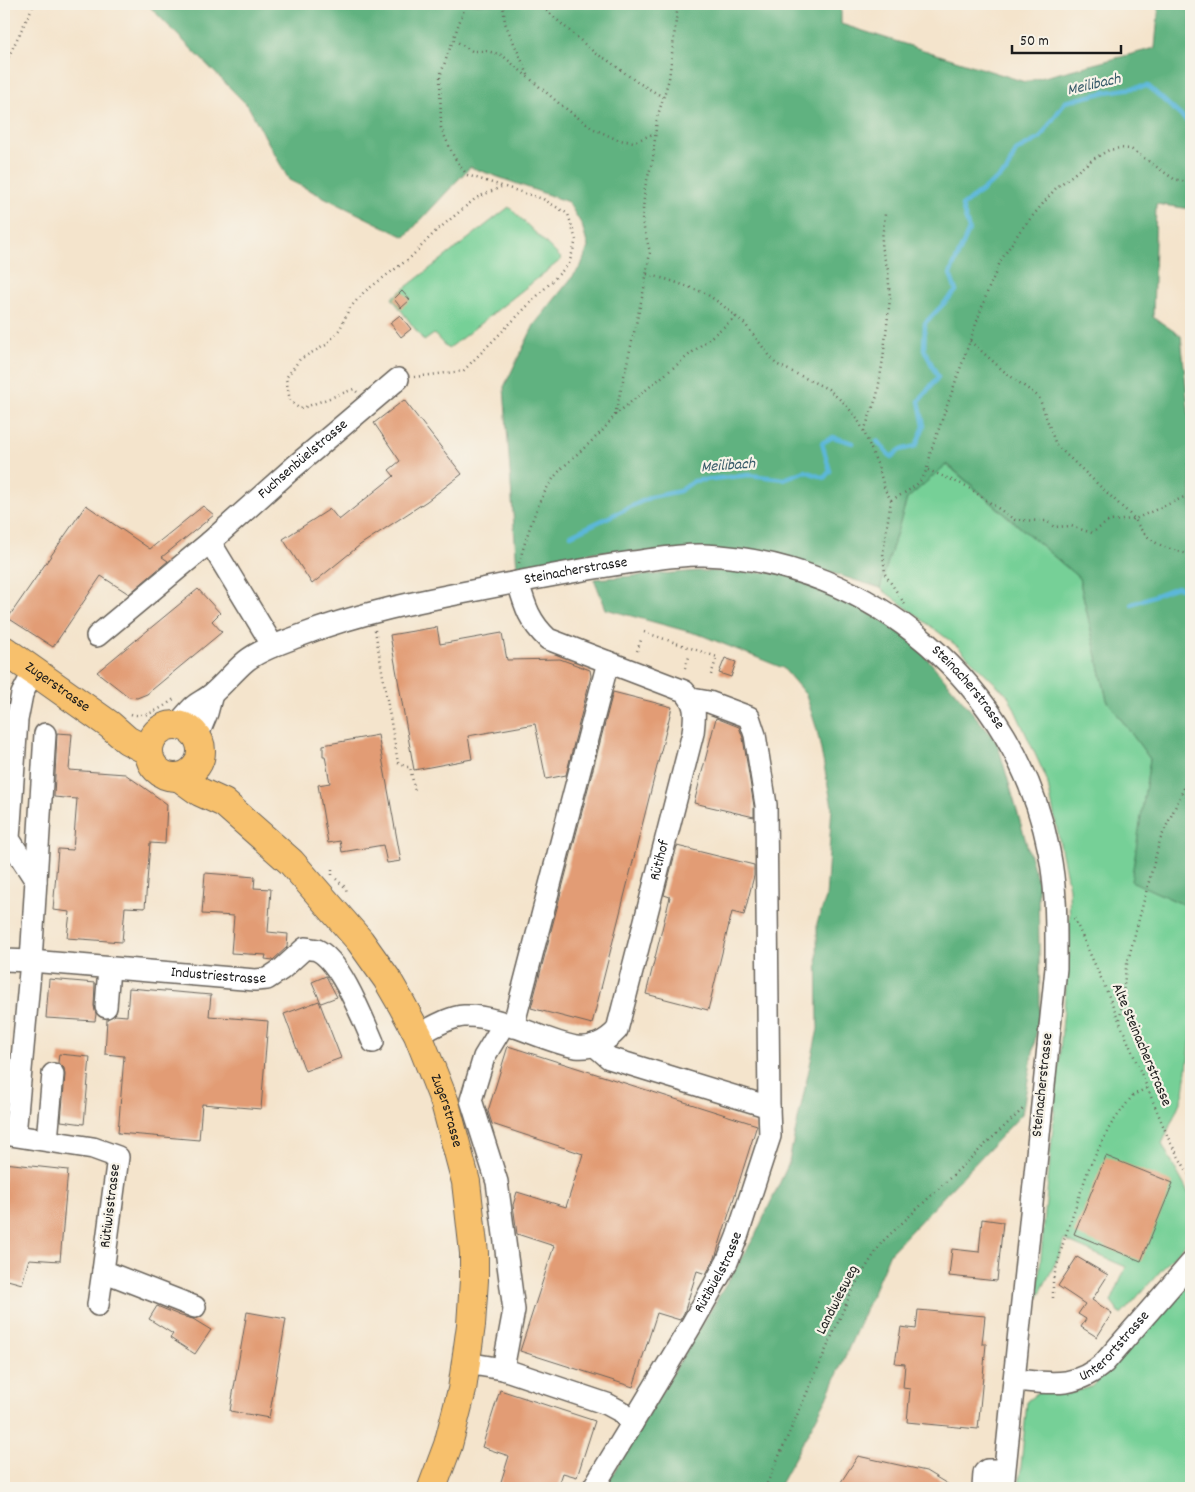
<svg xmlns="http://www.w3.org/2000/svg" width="1195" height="1492" font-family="Dekko,sans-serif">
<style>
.green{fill:#76d097;stroke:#49765a}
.forest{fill:#60b280;stroke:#3e674e}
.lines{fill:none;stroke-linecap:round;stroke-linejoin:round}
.stream{stroke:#5cb7da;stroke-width:4.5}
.building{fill:#e29c75}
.minor-casing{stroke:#68625a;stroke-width:24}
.major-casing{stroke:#68625a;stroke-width:30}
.path{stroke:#68625a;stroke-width:2.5;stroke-dasharray:1 4;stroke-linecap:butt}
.minor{stroke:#fff;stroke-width:21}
.major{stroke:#f7c06c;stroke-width:28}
.labels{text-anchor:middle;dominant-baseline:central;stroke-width:4.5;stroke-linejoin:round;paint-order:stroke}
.street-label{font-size:15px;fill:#1c1c1c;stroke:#f7f3e8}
.water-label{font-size:16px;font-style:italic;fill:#365a68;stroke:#f7f3e8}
</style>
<rect width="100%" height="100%" fill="#f7f3e8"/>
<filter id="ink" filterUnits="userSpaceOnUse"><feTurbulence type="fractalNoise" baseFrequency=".02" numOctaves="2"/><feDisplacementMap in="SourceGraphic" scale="10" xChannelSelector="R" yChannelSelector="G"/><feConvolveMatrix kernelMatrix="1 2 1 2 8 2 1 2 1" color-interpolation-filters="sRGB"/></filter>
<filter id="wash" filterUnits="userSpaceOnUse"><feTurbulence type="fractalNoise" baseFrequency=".0096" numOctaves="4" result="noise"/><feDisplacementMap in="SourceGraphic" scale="20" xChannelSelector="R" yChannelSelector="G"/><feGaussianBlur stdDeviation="1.12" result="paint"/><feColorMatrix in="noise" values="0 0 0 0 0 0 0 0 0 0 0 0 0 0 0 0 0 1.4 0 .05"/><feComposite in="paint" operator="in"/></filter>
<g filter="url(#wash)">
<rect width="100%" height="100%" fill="#f4e4cc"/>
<g class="green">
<polygon points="509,207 562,259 448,349 434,334 424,341 392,298"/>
<polygon points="946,464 1079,578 1107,700 1150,759 1132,881 1191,908 1191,1037 1184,1093 1162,1144 1191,1198 1191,1237 1121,1315 1111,1302 1126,1267 1064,1240 1060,1254 1037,1299 1070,944 1069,888 1047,780 1009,697 957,646 880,588 907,499"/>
<polygon points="1191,1282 1191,1488 1019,1488 1027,1401 1041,1390 1068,1394 1091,1387"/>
</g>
<g class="forest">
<polygon points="147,4 841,4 841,24 1025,82 1155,48 1159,4 1191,4 1191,209 1156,204 1153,317 1181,336 1191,437 1191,908 1131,881 1150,759 1107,700 1079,578 947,464 907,499 880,588 797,562 701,552 595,552 517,569 504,387 534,325 581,266 588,247 582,225 568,202 470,167 405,237 289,180 248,106"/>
<polygon points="700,571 794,573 906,633 997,742 1038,883 1040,1012 1022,1114 890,1253 827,1398 778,1488 604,1488 755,1236 788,1165 818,1029 817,923 826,898 832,806 817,730 806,695 783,668 701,635 606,609 594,579"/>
</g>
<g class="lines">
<g class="stream">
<polyline points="877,441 891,457 900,450 916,446 924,426 919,401 938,377 924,349 925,323 956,291 950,274 969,230 962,206 1006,172 1016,151 1040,138 1065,102 1106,92 1148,86 1191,125"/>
<polyline points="571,535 651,497 680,491 694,481 749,475 784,479 805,471 824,478 830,471 822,443 833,437 853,443"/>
<polyline points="1132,604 1177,587 1191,590"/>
</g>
</g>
<g id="blocks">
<g class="building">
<polygon points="402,291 410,300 401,308 394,299"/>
<polygon points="400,315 411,329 401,337 390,323"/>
<polygon points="404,400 462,474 427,501 360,545 312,584 283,539 330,509 339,520 394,476 389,470 400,461 374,423"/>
<polygon points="86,505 150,549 203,506 214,515 162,557 168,561 129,594 101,576 53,647 8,618"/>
<polygon points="198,589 220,613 212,621 222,632 147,694 137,698 129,697 97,672"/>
<polygon points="437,627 440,644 502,633 507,660 560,659 590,670 591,676 566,775 546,779 535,724 468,736 472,759 414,770 390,635"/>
<polygon points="725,658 736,662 731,677 719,673"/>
<polygon points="613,692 672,707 592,1024 531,1008"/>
<polygon points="716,718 739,727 743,738 754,806 754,817 694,803"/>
<polygon points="57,733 72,734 69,770 125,774 167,804 165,844 150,843 145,908 125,907 122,942 67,938 70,912 53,910 58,849 73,850 77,799 54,797"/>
<polygon points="378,735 401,861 387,863 383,845 342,852 340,841 328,843 318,785 330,783 325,756 323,756 323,745"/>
<polygon points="677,846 754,865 754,876 744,915 732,912 708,1010 646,994 670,897 664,895"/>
<polygon points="205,873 255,877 254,888 271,889 268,932 288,934 287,947 273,960 265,959 266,955 231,953 234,916 202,914"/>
<polygon points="326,976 337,997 321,1003 312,982"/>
<polygon points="49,979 95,983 94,1006 96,1014 95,1021 46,1018"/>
<polygon points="129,988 211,995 209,1016 268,1021 261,1109 202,1104 199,1140 118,1133 124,1056 105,1054 107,1019 115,1015 127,1016"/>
<polygon points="319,1001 341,1058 305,1071 284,1014"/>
<polygon points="508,1046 757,1125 715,1258 706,1274 697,1271 684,1313 680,1320 657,1313 633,1387 520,1351 554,1246 517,1234 513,1205 517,1192 566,1207 583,1154 492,1124 488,1111"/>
<polygon points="59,1054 90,1057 84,1124 61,1121 65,1075 64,1068 58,1063"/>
<polygon points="1106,1156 1173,1183 1141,1261 1074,1234"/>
<polygon points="4,1163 68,1170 60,1261 29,1259 22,1284 4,1279"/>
<polygon points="982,1219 1003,1222 997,1281 949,1276 952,1249 979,1252"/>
<polygon points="1077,1257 1108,1275 1092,1300 1112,1313 1097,1337 1081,1327 1086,1319 1078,1314 1085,1304 1058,1286"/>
<polygon points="157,1306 181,1316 193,1319 211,1330 195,1354 170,1338 173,1334 149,1319"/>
<polygon points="918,1310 985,1316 982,1344 986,1344 978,1429 907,1422 910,1389 903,1388 905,1364 895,1363 901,1327 916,1329"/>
<polygon points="247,1312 286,1319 269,1418 230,1411"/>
<polygon points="500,1390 595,1421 577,1477 563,1473 558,1488 499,1488 509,1456 482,1447"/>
<polygon points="858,1456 926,1471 954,1488 837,1488"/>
</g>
</g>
</g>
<g filter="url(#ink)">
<use href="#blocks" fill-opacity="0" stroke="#68625a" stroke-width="1"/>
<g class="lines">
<g class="minor-casing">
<g id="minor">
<polyline points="97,636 210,542"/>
<path id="s1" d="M273,646L210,542L294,467L398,379"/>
<polyline points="34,671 22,694 17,720 9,839 36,881"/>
<path id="s2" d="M177,725C182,719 187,713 193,707C199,702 206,699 212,694C224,684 234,671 246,661C261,649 282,643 299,636C358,613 420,601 482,589C532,579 582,569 633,562C656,559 680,554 704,555C872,562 1016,685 1049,851C1057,890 1056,928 1056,968L1003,1488"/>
<polyline points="197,737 207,713 212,694"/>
<path id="s3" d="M4,960L31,961L255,980L267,979L282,969L305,948C309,949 314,949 317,950C340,960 363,1019 373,1042"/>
<polyline points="106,1007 109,968"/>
<polyline points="513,1027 608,662"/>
<path id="s4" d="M418,1035C432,1028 448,1017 464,1016C498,1014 542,1041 576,1047C592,1049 607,1041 617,1030L693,733C695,715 697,704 684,691L548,639C529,621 525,606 518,582"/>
<polyline points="594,1045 609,1058 769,1107 766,805 755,735 749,717 709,702 692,699"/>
<polyline points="4,1134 93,1148 118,1157 103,1271 195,1307"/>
<polyline points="15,1135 31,961 45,734"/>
<polyline points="47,1140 53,1074"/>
<polyline points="98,1305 103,1271"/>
<polyline points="466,1363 503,1369 607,1404 620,1411 632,1424 593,1488"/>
<polyline points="503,1369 514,1310 497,1182 471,1100 484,1057 504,1024"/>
<path id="s5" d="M1014,1380C1050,1383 1075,1389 1104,1363L1191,1263"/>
<path id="s6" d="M632,1424L692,1324L727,1262L737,1237L770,1136L769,1107"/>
<polyline points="983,1488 984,1473 987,1470 1004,1470"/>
</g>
</g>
<g class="major-casing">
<g id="major">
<path id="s7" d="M4,650L110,725L127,740L148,751"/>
<circle cx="175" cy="751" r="26"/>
<path id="s8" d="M179,777L200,792L224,803L291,862L360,941L387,979L402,1005L418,1035L445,1103L466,1182L474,1253V1280L471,1325L462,1390L448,1445L432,1488"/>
</g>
</g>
<g class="path">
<polyline points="503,4 505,23 529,77"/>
<polyline points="539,4 596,54 606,59 637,82 663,97"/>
<polyline points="454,40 472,51 487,51 502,55 561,105 592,128 618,140 634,142 655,133"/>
<polyline points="4,66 34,4"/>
<polyline points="647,274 669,280 705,293 721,304 745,324 776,364 828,389 844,403 857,418 864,432 878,466 885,490 891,500 883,553 885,574 906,606"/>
<path d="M970,341L1006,373L1039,397L1056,445L1135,519C1147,545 1167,548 1191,555"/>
<polyline points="414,377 463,371 569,264 576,240 568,214 543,199 467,175 454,157 441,128 440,76 466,4"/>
<polyline points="357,392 354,389 300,409 290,401 286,378 300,359 326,345 340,329 349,309 364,292 410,258 435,232 476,198 501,187"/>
<polyline points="615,415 644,289 650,252 642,221 645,187 653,159 657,118 669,79 678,4"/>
<polyline points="864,431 877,396 883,359 890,299 888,270 881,247 885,214"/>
<polyline points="928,470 966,486 1015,520 1047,521 1054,527 1071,526 1092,533 1109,521 1135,519 1191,494"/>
<path d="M891,500C918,486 926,482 931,451L988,290L1001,260L1020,231L1056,188L1093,159L1109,150L1120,148L1131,149L1174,179L1191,183"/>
<path d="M519,563C527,535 538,497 556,475C569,460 584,449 598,435C605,429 610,421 615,415L737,316"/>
<polyline points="375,630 398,763 407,767 410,767 415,791"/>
<polyline points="644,632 717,657 710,678"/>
<polyline points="637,651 641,640"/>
<polyline points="685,668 689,657"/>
<path d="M131,714C146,719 164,707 175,698"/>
<polyline points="332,869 332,875"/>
<polyline points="336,879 346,888 347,894"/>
<polyline points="1074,918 1105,987 1170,1142 1191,1178"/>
<polyline points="1120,1019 1126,968 1160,840 1191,773"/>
<polyline points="1053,1298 1053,1280 1064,1240 1089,1168 1110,1126 1133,1095 1147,1088"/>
<polyline points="765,1488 853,1288 882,1242 1025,1107"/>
</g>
<use href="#minor" class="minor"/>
<use href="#major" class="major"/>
</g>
</g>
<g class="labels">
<g class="street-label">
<text stroke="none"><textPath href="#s1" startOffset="246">Fuchsenbüelstrasse</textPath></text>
<text stroke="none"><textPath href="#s2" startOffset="438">Steinacherstrasse</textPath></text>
<text stroke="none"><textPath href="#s7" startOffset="65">Zugerstrasse</textPath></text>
<text stroke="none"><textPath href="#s2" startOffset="872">Steinacherstrasse</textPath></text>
<text stroke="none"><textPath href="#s4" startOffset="388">Rütihof</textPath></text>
<text stroke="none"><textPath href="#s3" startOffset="215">Industriestrasse</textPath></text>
<text transform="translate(1141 1045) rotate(67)">Alte Steinacherstrasse</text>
<text transform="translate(1043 1085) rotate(-84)">Steinacherstrasse</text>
<text stroke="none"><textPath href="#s8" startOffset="438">Zugerstrasse</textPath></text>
<text transform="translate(111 1206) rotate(-83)">Rütiwisstrasse</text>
<text stroke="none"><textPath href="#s6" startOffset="175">Rütibüelstrasse</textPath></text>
<text transform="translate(838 1300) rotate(-63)">Landwiesweg</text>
<text stroke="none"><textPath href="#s5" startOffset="114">Unterortstrasse</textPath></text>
</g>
<g class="water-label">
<text transform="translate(1094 85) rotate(-13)">Meilibach</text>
<text transform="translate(728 466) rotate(-4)">Meilibach</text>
</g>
</g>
<rect width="1195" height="1492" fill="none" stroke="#f7f3e8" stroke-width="20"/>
<path d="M1012 45v8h109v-8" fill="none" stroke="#1c1c1c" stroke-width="2.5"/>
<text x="1020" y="45" font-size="15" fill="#1c1c1c" stroke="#f7f3e8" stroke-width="4" paint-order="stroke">50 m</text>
</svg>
